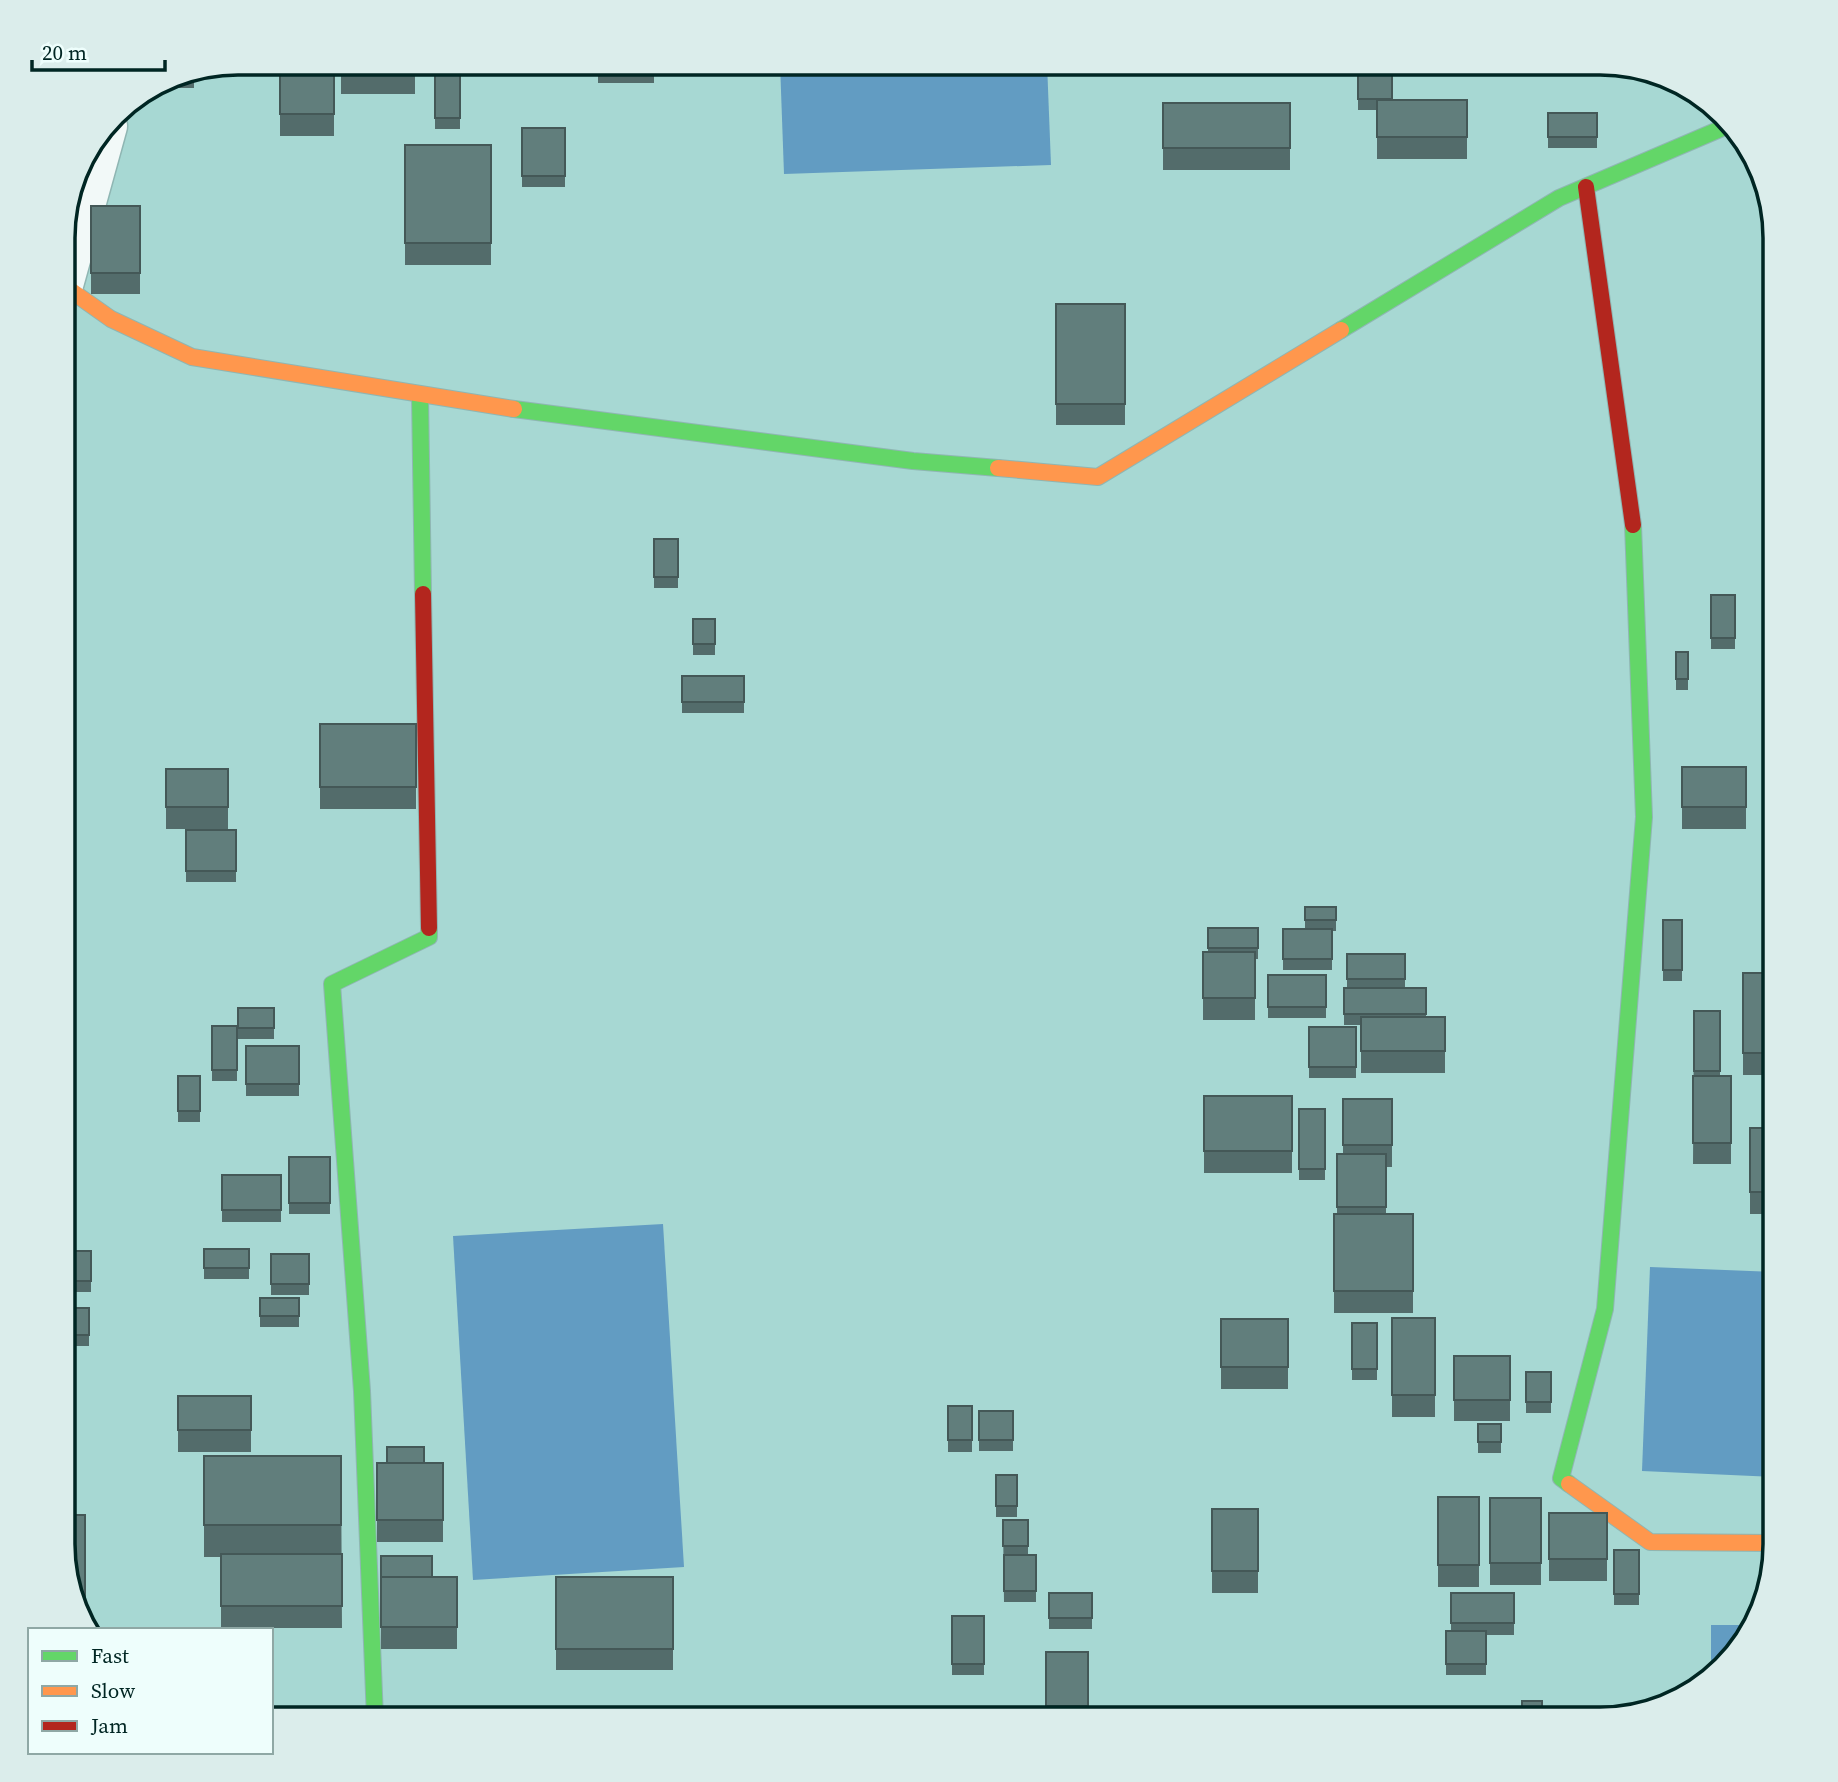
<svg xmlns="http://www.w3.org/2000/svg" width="1838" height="1782" font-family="'Source Serif 4',serif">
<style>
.water{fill:#629cc2}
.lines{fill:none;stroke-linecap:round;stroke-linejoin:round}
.street-casing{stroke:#8fb6b3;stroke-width:41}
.fast-casing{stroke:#8fb6b3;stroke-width:18}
.slow-casing{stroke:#8fb6b3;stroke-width:18}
.jam-casing{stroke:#8fb6b3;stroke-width:18}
.street{stroke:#f2f9f8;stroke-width:38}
.fast{stroke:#63d668;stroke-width:16}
.slow{stroke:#ff974d;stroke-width:16}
.jam{stroke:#b3261e;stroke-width:16}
.wall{fill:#536c6b}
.building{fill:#617e7c;stroke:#445857;stroke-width:2}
.rim{fill:none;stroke:#002623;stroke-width:3.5}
</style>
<rect width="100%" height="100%" fill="#a7d8d3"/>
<g class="water">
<polygon points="780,63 1047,63 1051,165 784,174"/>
<polygon points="663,1224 684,1567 473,1580 453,1236"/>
<polygon points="1650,1267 1775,1272 1775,1477 1642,1471"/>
<polygon points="1711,1625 1751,1625 1716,1675 1711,1678"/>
</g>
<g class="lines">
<g class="street-casing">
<polyline id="street" points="64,285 108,126"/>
</g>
<g class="fast-casing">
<g id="fast">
<polyline points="1341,330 1559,198 1732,124"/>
<polyline points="420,395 423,594"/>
<polyline points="514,409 913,461 998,468"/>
<polyline points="1569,1484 1561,1478 1605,1309 1644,817 1633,525"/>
<polyline points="375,1719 362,1391 332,984 429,937 429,928"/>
</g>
</g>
<g class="slow-casing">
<g id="slow">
<polyline points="63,285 111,319 192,357 514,409"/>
<polyline points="998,468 1098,477 1341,330"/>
<polyline points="1569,1484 1650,1542 1775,1543"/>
</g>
</g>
<g class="jam-casing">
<g id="jam">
<polyline points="1586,187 1633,525"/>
<polyline points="423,594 429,928"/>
</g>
</g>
<use href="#street" class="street"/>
<use href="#fast" class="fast"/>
<use href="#slow" class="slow"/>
<use href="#jam" class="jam"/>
</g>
<g class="wall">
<polygon points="238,63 303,63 303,68 334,68 334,136 280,136 280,73 229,73 229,65"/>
<rect x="341" y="63" width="74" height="31"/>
<rect x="598" y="63" width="56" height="20"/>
<polygon points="1358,63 1392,100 1467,100 1467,159 1377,159 1377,110 1358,110"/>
<rect x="1478" y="63" width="21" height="7"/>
<rect x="435" y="69" width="25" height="60"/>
<polygon points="194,72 194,88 153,88 172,76"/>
<rect x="1163" y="103" width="127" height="67"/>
<rect x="1548" y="113" width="49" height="35"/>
<rect x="522" y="128" width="43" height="59"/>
<rect x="405" y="145" width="86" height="120"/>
<rect x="91" y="206" width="49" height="88"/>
<rect x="1056" y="304" width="69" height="121"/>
<rect x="654" y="539" width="24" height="49"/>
<rect x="1711" y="595" width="24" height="54"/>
<rect x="693" y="619" width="22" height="36"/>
<rect x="1676" y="652" width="12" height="38"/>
<rect x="682" y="676" width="62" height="37"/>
<rect x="320" y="724" width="96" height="85"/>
<rect x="1682" y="767" width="64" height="62"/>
<rect x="166" y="769" width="62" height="60"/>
<rect x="186" y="830" width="50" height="52"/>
<polygon points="1305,907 1336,907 1336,931 1332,931 1332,970 1283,970 1283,929 1305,929"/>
<rect x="1663" y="920" width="19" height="61"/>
<polygon points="1208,928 1258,928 1258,959 1255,959 1255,1020 1203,1020 1203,952 1208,952"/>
<polygon points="1347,954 1405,954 1405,988 1426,988 1426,1017 1445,1017 1445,1073 1361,1073 1361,1025 1344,1025 1344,988 1347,988"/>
<rect x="1743" y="973" width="32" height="102"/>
<rect x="1268" y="975" width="58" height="43"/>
<rect x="238" y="1008" width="36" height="31"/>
<polygon points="1694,1011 1720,1011 1720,1076 1731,1076 1731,1164 1693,1164"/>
<rect x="212" y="1026" width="25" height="55"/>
<rect x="1309" y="1027" width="47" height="51"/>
<rect x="246" y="1046" width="53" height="50"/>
<rect x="178" y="1076" width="22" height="46"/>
<rect x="1204" y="1096" width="88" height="77"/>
<polygon points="1343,1099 1392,1099 1392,1167 1386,1167 1386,1214 1413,1214 1413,1313 1334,1313 1334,1214 1337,1214 1337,1154 1343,1154"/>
<rect x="1299" y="1109" width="26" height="71"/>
<rect x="1750" y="1128" width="25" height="86"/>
<rect x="289" y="1157" width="41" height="57"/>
<rect x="222" y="1175" width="59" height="47"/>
<rect x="63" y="1201" width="7" height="37"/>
<rect x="204" y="1249" width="45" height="30"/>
<rect x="63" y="1251" width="28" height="41"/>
<rect x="271" y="1254" width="38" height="41"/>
<rect x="260" y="1298" width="39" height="29"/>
<rect x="63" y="1308" width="26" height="38"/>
<rect x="1392" y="1318" width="43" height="99"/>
<rect x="1221" y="1319" width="67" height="70"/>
<rect x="1352" y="1323" width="25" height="57"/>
<rect x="1454" y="1356" width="56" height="65"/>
<rect x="1526" y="1372" width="25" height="41"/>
<rect x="178" y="1396" width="73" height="56"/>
<rect x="948" y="1406" width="24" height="46"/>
<rect x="979" y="1411" width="34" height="40"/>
<rect x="1478" y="1424" width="23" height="29"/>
<polygon points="204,1456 341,1456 342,1628 221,1628 221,1557 204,1557"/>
<rect x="377" y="1463" width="66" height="79"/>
<rect x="996" y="1475" width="21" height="42"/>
<rect x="1438" y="1497" width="41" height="90"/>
<rect x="1490" y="1498" width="51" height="87"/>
<rect x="1212" y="1509" width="46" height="84"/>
<rect x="1549" y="1513" width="58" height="68"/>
<polygon points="85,1515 85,1625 76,1610"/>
<polygon points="1003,1520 1028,1520 1028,1555 1036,1555 1036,1602 1004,1602"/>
<rect x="1614" y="1550" width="25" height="55"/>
<polygon points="381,1556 432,1577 457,1577 457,1649 381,1649"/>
<rect x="556" y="1577" width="117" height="93"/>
<rect x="1049" y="1593" width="43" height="36"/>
<polygon points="1451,1593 1514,1593 1514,1635 1486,1635 1486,1675 1446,1675 1446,1631 1451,1631"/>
<rect x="952" y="1616" width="32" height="59"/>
<rect x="1046" y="1652" width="42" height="67"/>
</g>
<g class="building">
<rect x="341" y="63" width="74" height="9"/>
<rect x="598" y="63" width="56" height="9"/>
<rect x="1358" y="63" width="34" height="36"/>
<rect x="280" y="68" width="54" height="46"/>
<rect x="435" y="69" width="25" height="49"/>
<rect x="1377" y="100" width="90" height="37"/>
<rect x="1163" y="103" width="127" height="45"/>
<rect x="1548" y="113" width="49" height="24"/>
<rect x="522" y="128" width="43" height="48"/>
<rect x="405" y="145" width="86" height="98"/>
<rect x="91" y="206" width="49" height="67"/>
<rect x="1056" y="304" width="69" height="100"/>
<rect x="654" y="539" width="24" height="38"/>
<rect x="1711" y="595" width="24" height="43"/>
<rect x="693" y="619" width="22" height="25"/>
<rect x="1676" y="652" width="12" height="27"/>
<rect x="682" y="676" width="62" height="26"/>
<rect x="320" y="724" width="96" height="63"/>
<rect x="1682" y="767" width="64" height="40"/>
<rect x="166" y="769" width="62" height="38"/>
<rect x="186" y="830" width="50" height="41"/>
<rect x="1305" y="907" width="31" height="13"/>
<rect x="1663" y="920" width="19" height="50"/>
<rect x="1208" y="928" width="50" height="20"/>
<rect x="1283" y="929" width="49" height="30"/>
<rect x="1203" y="952" width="52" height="46"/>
<rect x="1347" y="954" width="58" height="25"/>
<rect x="1743" y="973" width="32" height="80"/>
<rect x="1268" y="975" width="58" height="32"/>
<rect x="1344" y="988" width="82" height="26"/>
<rect x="238" y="1008" width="36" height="20"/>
<rect x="1694" y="1011" width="26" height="60"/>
<rect x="1361" y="1017" width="84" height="34"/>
<rect x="212" y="1026" width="25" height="44"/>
<rect x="1309" y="1027" width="47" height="40"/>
<rect x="246" y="1046" width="53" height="38"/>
<rect x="178" y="1076" width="22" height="35"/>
<rect x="1693" y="1076" width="38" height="67"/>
<rect x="1204" y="1096" width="88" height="55"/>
<rect x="1343" y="1099" width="49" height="46"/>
<rect x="1299" y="1109" width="26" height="60"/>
<rect x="1750" y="1128" width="25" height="64"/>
<rect x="1337" y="1154" width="49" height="53"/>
<rect x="289" y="1157" width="41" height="46"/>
<rect x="222" y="1175" width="59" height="35"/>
<rect x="63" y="1201" width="7" height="26"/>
<rect x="1334" y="1214" width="79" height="77"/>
<rect x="204" y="1249" width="45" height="19"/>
<rect x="63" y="1251" width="28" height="30"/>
<rect x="271" y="1254" width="38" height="30"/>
<rect x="260" y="1298" width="39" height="18"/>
<rect x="63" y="1308" width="26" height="27"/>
<rect x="1392" y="1318" width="43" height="77"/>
<rect x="1221" y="1319" width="67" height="48"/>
<rect x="1352" y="1323" width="25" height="46"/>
<rect x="1454" y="1356" width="56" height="44"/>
<rect x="1526" y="1372" width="25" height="30"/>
<rect x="178" y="1396" width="73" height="34"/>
<rect x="948" y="1406" width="24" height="34"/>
<rect x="979" y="1411" width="34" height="29"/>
<rect x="1478" y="1424" width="23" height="18"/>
<rect x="387" y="1447" width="37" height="16"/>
<rect x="204" y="1456" width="137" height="69"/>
<rect x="377" y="1463" width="66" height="57"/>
<rect x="996" y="1475" width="21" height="31"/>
<rect x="1438" y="1497" width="41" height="68"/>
<rect x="1490" y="1498" width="51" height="65"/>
<rect x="1212" y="1509" width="46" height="62"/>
<rect x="1549" y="1513" width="58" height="46"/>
<polygon points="63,1515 85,1515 85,1617 80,1617 76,1610 63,1544"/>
<rect x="1003" y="1520" width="25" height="26"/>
<rect x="1614" y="1550" width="25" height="44"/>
<rect x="221" y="1554" width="121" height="52"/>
<rect x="1004" y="1555" width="32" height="36"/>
<polygon points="381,1556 432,1556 432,1577 381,1577 381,1578"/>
<rect x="381" y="1577" width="76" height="50"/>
<rect x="556" y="1577" width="117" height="72"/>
<rect x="1049" y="1593" width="43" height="25"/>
<rect x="1451" y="1593" width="63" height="30"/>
<rect x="952" y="1616" width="32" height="48"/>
<rect x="1446" y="1631" width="40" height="33"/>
<rect x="1046" y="1652" width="42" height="54"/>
<rect x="1522" y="1701" width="20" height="18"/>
</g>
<path d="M0 0H1838V1782H0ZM238 75H1600A163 163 0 0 1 1763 238V1544A163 163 0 0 1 1600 1707H238A163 163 0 0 1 75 1544V238A163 163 0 0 1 238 75Z" fill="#dbedeb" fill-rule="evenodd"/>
<path class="rim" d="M238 75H1600A163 163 0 0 1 1763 238V1544A163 163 0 0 1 1600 1707H238A163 163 0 0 1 75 1544V238A163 163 0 0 1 238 75Z"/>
<rect x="28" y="1628" width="245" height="126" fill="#eefefc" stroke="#8fa8a5" stroke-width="2"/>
<rect x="42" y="1651" width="35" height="10" fill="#63d668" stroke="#8fa8a5" stroke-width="2"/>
<text x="91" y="1663" font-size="21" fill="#002623">Fast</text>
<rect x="42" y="1686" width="35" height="10" fill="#ff974d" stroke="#8fa8a5" stroke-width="2"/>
<text x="91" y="1698" font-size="21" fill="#002623">Slow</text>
<rect x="42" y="1721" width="35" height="10" fill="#b3261e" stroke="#8fa8a5" stroke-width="2"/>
<text x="91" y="1733" font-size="21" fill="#002623">Jam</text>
<path d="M32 60v10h133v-10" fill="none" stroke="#002623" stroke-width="3.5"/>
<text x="42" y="60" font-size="21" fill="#002623" stroke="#eefefc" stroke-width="5" paint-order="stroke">20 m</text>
</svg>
